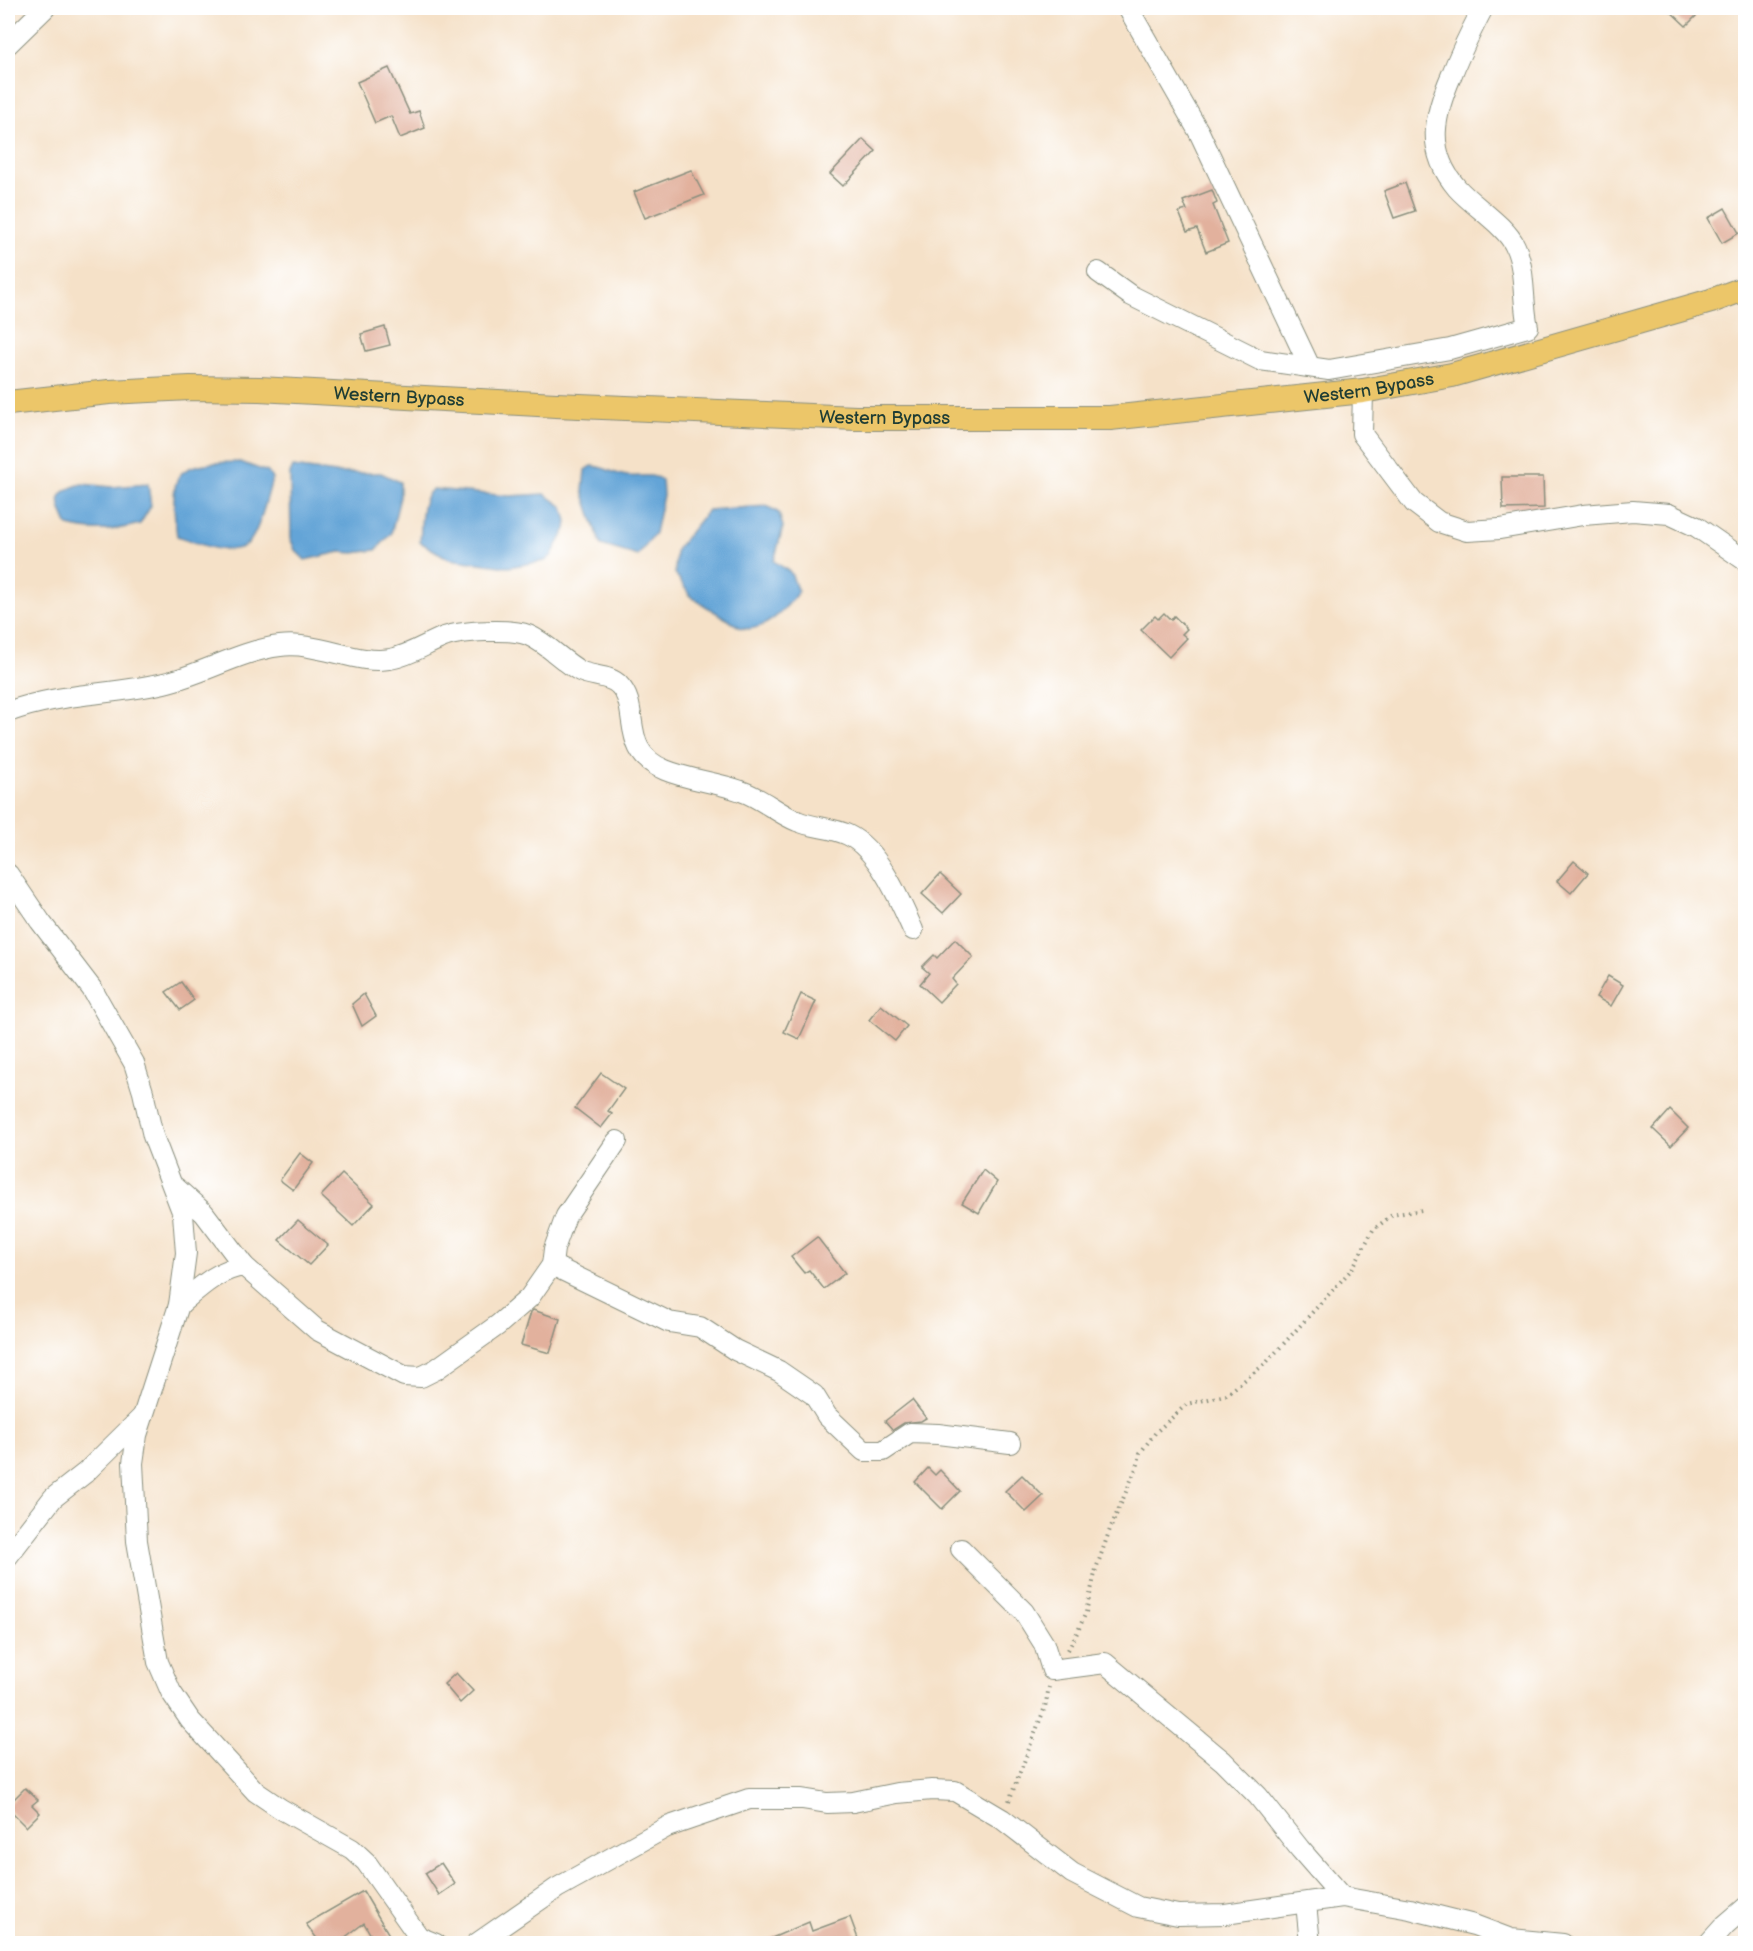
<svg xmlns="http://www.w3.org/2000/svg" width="1753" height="1951" font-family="'Balsamiq Sans',sans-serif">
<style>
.water{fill:#64a4d7;stroke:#427086;stroke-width:1.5}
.building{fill:#e2b19d}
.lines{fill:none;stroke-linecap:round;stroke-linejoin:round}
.minor-casing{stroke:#8a8f7e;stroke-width:22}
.major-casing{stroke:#8a8f7e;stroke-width:26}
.path{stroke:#8a8f7e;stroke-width:4;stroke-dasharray:1.5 4.5;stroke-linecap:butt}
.minor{stroke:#fff;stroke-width:20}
.major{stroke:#ecc669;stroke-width:24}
.labels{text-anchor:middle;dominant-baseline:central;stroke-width:4.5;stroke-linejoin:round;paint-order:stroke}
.street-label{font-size:18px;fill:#1f3d34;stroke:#fff}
</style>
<rect width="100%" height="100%" fill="#fff"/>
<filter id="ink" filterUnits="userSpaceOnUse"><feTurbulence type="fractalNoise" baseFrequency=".0167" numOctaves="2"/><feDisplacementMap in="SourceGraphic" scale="12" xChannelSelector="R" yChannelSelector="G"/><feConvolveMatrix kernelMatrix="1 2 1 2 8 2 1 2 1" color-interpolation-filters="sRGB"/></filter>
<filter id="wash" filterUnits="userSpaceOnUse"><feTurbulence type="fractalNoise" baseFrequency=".008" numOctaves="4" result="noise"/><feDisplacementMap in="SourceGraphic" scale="24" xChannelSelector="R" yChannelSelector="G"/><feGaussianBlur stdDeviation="1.35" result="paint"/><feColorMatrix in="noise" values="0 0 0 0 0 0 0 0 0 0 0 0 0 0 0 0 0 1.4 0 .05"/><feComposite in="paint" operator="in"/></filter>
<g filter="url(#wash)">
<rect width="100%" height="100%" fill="#f5e1c8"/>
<g class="water">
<path d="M240,462L268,472L272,479C268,493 258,538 246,545C239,550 227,550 218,549C205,547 190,540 177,536C175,521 170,487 180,475C191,461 224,463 240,462Z"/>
<path d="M591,466C604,466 615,475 628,476C640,477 652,473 662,480L663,495L655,533L638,556L601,545L583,491L585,470Z"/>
<polygon points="293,467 336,473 381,473 400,482 400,497 391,534 376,550 354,553 340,552 305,560 295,550 291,540 290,474"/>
<path d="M82,484L112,487L148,484L151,506L140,524C112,531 96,533 68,526C57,502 52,492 82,484Z"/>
<path d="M433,489L509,496L545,494L563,507L567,521L566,529L551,556L545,561L508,567L449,559L420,542C422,526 419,499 433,489Z"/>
<path d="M767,506L779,513L783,527L774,561L791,573L798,592C785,610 765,633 741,628L691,597L675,573L676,550L708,510Z"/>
</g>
<g id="blocks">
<g class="building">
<polygon points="1667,8 1688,8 1696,16 1686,26"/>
<polygon points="389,68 410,114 419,111 425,128 400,138 391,116 375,123 357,82"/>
<polygon points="863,139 876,151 843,186 830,174"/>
<polygon points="691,170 704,195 645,218 634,192"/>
<polygon points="1405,183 1415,211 1394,218 1384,191"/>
<polygon points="1212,190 1217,203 1213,205 1228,243 1206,252 1197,229 1187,232 1179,212 1187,210 1183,201"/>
<polygon points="1725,208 1739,233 1722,243 1708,218"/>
<polygon points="385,327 390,345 366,351 361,334"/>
<polygon points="1502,477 1543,477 1544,508 1503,509"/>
<polygon points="1164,613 1171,620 1174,616 1187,629 1182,634 1187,638 1169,657 1141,630 1155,616 1158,619"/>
<polygon points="1574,861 1588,873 1571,893 1557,881"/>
<polygon points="940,874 961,894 943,913 922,894"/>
<polygon points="955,939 973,957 952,979 956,984 939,1002 920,984 929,973 922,967 934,955 937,958"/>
<polygon points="1608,976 1623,985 1611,1006 1596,997"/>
<polygon points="181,982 194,1000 180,1010 166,992"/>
<polygon points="364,994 376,1016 362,1026 352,1004"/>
<polygon points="801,994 816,1001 799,1039 784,1032"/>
<polygon points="881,1005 907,1026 895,1041 869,1020"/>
<polygon points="601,1073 624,1089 608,1111 612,1114 601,1128 575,1108"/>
<polygon points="1670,1110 1688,1128 1671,1146 1653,1129"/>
<polygon points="300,1153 313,1163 293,1190 280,1180"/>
<polygon points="983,1170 997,1182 979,1213 962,1203"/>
<polygon points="342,1174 374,1204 353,1226 321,1196"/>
<polygon points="298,1220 328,1245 309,1265 279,1240"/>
<polygon points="817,1237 845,1273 824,1289 809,1270 804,1273 791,1257"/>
<polygon points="533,1310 560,1319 550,1353 521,1345 531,1312"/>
<polygon points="912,1400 926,1418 921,1421 904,1423 893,1430 885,1421"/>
<polygon points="928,1468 935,1475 940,1470 960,1491 942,1509 915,1482"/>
<polygon points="1022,1475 1043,1496 1026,1512 1005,1491"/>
<polygon points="456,1673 473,1691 460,1703 444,1684"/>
<polygon points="25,1788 38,1800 32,1805 40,1813 26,1827 8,1809 8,1805"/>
<polygon points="441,1863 455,1884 439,1895 425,1873"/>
<polygon points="363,1891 391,1938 382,1944 376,1944 364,1923 336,1944 321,1944 306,1924"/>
<polygon points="850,1917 860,1944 758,1944 809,1922 812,1931"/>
</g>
</g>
</g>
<g filter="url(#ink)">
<use href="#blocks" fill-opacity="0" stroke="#8a8f7e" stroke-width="1.5"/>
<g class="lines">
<g class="minor-casing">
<g id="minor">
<polyline points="1128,8 1199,132 1310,367"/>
<polyline points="8,44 45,8"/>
<path d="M1098,272L1130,295L1260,360L1329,370L1450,349L1528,327C1522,301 1526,270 1515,246C1506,226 1473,206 1457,188C1425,151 1434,115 1452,74C1461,51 1472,29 1483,8"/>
<polyline points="1363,391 1362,434 1414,503 1439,522 1467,531 1500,529 1583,515 1633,511 1669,514 1697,527 1746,561"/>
<path d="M8,712C58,693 112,695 164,683C204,674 239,651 280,646C317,641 357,665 390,659C409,656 426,644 444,637C461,631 510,628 528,635C547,643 562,661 580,671C592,677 610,675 619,685C642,708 618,751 665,770C689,780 716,782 741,791C762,798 777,813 797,821C813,828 832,827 848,835C879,850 900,901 913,930"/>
<polyline points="8,874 40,921 92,989 134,1063 143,1092 153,1136 183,1214 186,1253 179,1305 137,1435 133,1463 137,1541 158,1662 171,1692 190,1720 256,1792 281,1809 352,1849 366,1862 419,1937 436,1944"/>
<polyline points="175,1187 204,1213 244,1266"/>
<polyline points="552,1265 669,1322 700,1327 735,1350 779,1371 814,1395 827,1416 864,1451 883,1451 910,1433 938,1434 1010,1443"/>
<path d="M179,1305C198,1289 218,1269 244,1266L317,1330L404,1376L421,1377L435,1370L498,1325L529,1298L552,1265L554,1249L566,1216L617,1141"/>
<polyline points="961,1549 1024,1612 1044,1644 1052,1670 1105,1663 1223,1761 1258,1796 1300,1849 1342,1897"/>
<polyline points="8,1556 53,1498 85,1473 142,1417"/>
<polyline points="1306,1903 1310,1944"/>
<polyline points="476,1944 557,1888 667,1827 749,1799 802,1799 827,1803 853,1802 897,1793 932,1790 955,1791 1002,1819 1072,1873 1138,1907 1178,1915 1225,1914 1342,1897 1410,1909 1474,1925 1511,1939 1563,1944"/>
<polyline points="1708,1944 1725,1925 1746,1907"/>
</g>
</g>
<g class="major-casing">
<g id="major">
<path id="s1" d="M8,403L109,392L190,388L259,389L556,405L856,418H1110L1363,391L1452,375L1711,301L1746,288"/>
</g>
</g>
<g class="path">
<polyline points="1068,1650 1078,1631 1086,1612 1096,1569 1110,1529 1138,1464 1140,1453 1156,1432 1187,1404 1226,1395 1266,1363 1352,1269 1373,1230 1392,1215 1422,1210"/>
<polyline points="1009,1801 1045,1707 1049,1687"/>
</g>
<use href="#minor" class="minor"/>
<use href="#major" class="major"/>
</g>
</g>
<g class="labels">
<g class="street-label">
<text stroke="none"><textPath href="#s1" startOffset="1364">Western Bypass</textPath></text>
<text stroke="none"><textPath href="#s1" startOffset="392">Western Bypass</textPath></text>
<text stroke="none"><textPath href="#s1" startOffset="878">Western Bypass</textPath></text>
</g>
</g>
<rect width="1753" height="1951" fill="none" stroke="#fff" stroke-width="30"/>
</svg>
